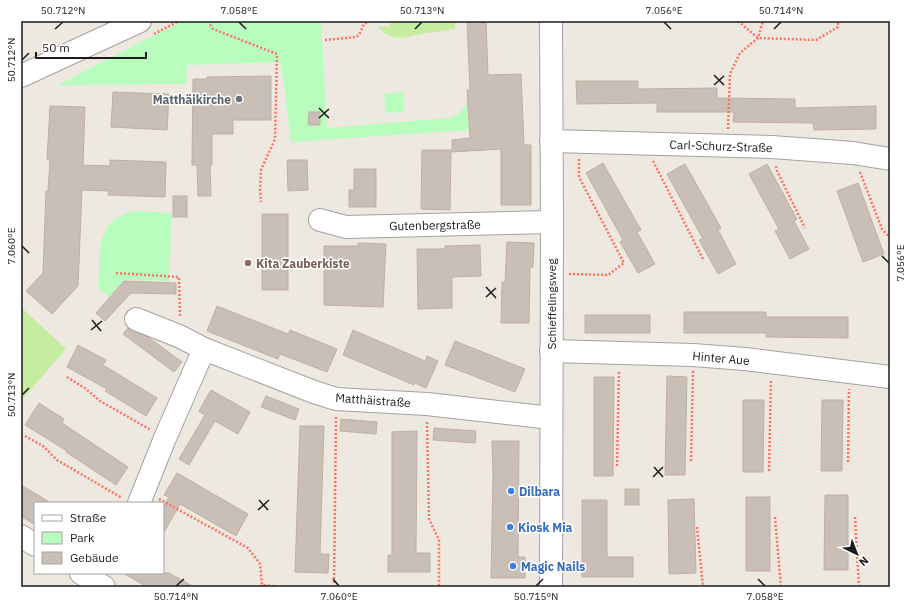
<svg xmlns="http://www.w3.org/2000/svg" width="911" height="608" font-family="'IBM Plex Sans',sans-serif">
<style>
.grass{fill:#c6eca2}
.park{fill:#b8fcbe}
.building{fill:#cabfb6;stroke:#c0afa2}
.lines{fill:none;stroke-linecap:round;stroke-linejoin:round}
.minor-casing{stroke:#a2a2a2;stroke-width:24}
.path{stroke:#ff7160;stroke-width:2.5;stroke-dasharray:2 2;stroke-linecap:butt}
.minor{stroke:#fff;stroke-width:22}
.ticks{fill:none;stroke:#1b1b1b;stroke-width:1.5}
.worship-dot{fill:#6b7280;stroke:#fff;stroke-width:1.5}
.education-dot{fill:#8d6e63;stroke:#fff;stroke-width:1.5}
.shop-dot{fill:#3f7fe0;stroke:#fff;stroke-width:1.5}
.labels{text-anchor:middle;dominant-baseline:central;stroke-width:3;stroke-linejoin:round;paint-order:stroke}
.worship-label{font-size:12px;font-weight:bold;fill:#5b616d;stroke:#fff;text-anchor:end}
.street-label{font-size:12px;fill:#1b1b1b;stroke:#fff}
.education-label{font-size:12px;font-weight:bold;fill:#785e54;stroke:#fff;text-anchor:start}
.shop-label{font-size:12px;font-weight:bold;fill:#366cbe;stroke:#fff;text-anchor:start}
.neatline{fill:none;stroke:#1b1b1b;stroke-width:1.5}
.ticks-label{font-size:10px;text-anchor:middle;fill:#1b1b1b}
</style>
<rect width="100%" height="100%" fill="#eee9e0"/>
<g class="grass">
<path d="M443,21H455V29C444,31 432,32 421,34C411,36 401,40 390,36C385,34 382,31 378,27L390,26V23Z"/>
<polygon points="21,307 66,349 21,401"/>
</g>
<g class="park">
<polygon points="182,21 321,21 327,128 450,118 460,113 468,102 469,130 291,142 281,62 187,65 186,84 58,85"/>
<polygon points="403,92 404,112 386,113 384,94"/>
<path d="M135,211L172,213L169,281L124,280L109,297L98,287C99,278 99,268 99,259C101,231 107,218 135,211Z"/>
</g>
<g class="building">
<polygon points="467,21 486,21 488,75 521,74 524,145 531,145 531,205 501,205 501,149 452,152 452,140 470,138 467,90 470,90"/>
<polygon points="271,76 271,120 233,120 233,134 212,134 212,165 210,165 211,196 198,196 197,165 192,165 193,79 207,79 207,77"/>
<polygon points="576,81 638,81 638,89 717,88 717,98 795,99 795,108 876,106 876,129 814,130 813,123 733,122 734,112 657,112 657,103 577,104"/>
<polygon points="113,92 169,94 167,130 111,127"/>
<polygon points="50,106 85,107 83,165 110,166 110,160 166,162 165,197 108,195 109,191 82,190 78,286 52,314 26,291 43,273 46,191 48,191 50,160 47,160"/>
<polygon points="309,112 320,112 320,125 308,125"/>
<polygon points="422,150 451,150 450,210 421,209"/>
<polygon points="287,160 307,160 308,190 288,191"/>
<polygon points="603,163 641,230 637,232 655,264 638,273 620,242 623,240 586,173"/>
<polygon points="685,164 721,228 718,230 736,264 718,274 699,240 703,239 667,174"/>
<polygon points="767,164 797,219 794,221 809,249 790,259 775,231 779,229 749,174"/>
<polygon points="354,169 376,169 376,207 349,207 349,190 354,190"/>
<polygon points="858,183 884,254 863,262 837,191"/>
<rect x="173" y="196" width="14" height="21"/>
<rect x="262" y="214" width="26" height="76"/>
<polygon points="507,242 534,243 533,267 530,267 529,323 501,323 502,282 505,282"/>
<polygon points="358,243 386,244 383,307 324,305 324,246 358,246"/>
<polygon points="480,245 481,276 452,277 452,308 418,309 417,249 445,249 445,246"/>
<polygon points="124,281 176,283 176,294 131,293 105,321 96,313"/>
<polygon points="217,306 288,334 290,330 337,349 327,372 280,354 278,359 207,331"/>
<polygon points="684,312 766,312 766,317 848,317 848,338 766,337 766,333 684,333"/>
<rect x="585" y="315" width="65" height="18"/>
<polygon points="128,328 131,331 148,337 182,362 174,372 123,334"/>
<polygon points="353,330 425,361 427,356 438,361 426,388 415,383 414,385 343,355"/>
<polygon points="455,341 525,369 515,392 445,365"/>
<polygon points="78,345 106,360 103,365 157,398 146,416 105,391 107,389 67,367"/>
<polygon points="667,376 687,377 685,475 665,475"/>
<polygon points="594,377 614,377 613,476 594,476"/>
<polygon points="211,390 250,412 238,434 215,421 189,465 179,459 205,415 199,411"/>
<polygon points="266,396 299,409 295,420 261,407"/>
<polygon points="743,400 764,400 763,472 743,472"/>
<polygon points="822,400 843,400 842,471 821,471"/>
<polygon points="39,403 64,419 62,423 128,467 116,485 66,452 67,451 25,425"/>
<polygon points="341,419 377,422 376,434 340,431"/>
<polygon points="300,426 324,426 320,554 329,554 328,573 295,572"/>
<polygon points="434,428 476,431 475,443 433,440"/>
<polygon points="417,431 416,553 430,553 430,572 388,572 388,555 392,555 392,432"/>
<polygon points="492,441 519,441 518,557 525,557 525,578 491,578 493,476"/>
<polygon points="177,473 248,514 236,536 180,504 163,534 163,508 169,497 164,495"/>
<polygon points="21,485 51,503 35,503 35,525 21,516"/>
<rect x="625" y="489" width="14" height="16"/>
<polygon points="825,495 848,495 848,570 824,570"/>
<rect x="746" y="497" width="24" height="74"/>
<polygon points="694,499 696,573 669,574 668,500"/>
<polygon points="582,500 607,500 607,557 633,557 633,577 582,577"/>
<polygon points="123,573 169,573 194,587 147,587"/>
</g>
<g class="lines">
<g class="minor-casing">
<g id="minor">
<polyline points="551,21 552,222 551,587"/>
<polyline points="21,76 140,21"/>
<polyline points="551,141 772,147 853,153 890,159"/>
<polyline points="320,220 346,227 552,222"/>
<polyline points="136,319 181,337 204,349 314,392 336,399 427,404 551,418"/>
<polyline points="551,351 693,355 745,359 890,377"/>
<polyline points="139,503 165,438 204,349"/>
<polyline points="21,536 35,545"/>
<polyline points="81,573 104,587"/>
</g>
</g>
<g class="path">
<polyline points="208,21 213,29 277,54 275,139 261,170 260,190 261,202"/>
<polyline points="738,21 758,38 816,40 838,27 838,21"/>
<polyline points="154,34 179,21"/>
<polyline points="325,40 356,37 359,35 364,24 368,22"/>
<polyline points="728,129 730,74 740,53 758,38 763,21"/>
<polyline points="653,161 704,261"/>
<polyline points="776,166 777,171 805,228"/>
<polyline points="860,172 882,229 890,238"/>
<polyline points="116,273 179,277 180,317"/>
<polyline points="569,274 608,275 624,263 579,177 579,158"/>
<polyline points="67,377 86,389 100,401 151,430"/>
<polyline points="427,422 429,519 439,540 439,587"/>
<polyline points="25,436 43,446 57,460 122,498"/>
<polyline points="691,461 693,371"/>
<polyline points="848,462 849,389"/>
<polyline points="617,466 619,370"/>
<polyline points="769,471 771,379"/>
<polyline points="159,499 248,548 260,564 262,585"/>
<polyline points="775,517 781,587"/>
<polyline points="855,517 859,587"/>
<polyline points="697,527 703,587"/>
<polyline points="263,587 262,585 281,587"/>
<polyline points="334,587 336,416"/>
</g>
<use href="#minor" class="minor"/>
</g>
<path class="ticks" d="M239,22L246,29M664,22L671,29M55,29L63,22M415,29L422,22M774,29L781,22M22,60L29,53M714,75L724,85M714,85L724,76M319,108L329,118M319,118L329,109M22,246L29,253M882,256L889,263M486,287L496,298M486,297L496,288M92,320L101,331M91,330L102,321M22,395L29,388M654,467L663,477M653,477L663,467M259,500L268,510M258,510L269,500M333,579L339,586M758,579L765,586M176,586L184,579M536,586L543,579"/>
<circle class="worship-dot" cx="239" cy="99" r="4"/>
<circle class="education-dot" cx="248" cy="263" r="4"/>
<g class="shop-dot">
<circle cx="511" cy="491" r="4"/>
<circle cx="510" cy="527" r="4"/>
<circle cx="513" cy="566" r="4"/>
</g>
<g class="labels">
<g class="worship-label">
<text x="231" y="99">Matthäikirche</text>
</g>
<g class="street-label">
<text transform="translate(721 146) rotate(2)">Carl-Schurz-Straße</text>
<text transform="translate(435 225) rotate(-1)">Gutenbergstraße</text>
<text transform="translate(551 304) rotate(-90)">Schieffelingsweg</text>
<text transform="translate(721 358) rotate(5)">Hinter Aue</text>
<text transform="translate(373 400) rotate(4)">Matthäistraße</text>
</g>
<g class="education-label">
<text x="256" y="263">Kita Zauberkiste</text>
</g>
<g class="shop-label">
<text x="519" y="491">Dilbara</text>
<text x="518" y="527">Kiosk Mia</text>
<text x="521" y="566">Magic Nails</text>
</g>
</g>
<rect width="911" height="608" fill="none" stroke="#ffffff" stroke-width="44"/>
<rect x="34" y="502" width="130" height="72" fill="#ffffff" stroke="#a4a4a4"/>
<rect x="42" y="515" width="20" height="6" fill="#ffffff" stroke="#a4a4a4"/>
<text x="70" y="522" font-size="12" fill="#1b1b1b">Straße</text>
<rect x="42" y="532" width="20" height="12" fill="#b8fcbe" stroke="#a4a4a4"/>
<text x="70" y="542" font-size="12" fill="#1b1b1b">Park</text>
<rect x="42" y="552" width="20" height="12" fill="#cabfb6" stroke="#a4a4a4"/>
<text x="70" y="562" font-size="12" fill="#1b1b1b">Gebäude</text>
<g transform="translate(857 554) rotate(137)" stroke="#ffffff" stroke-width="3" paint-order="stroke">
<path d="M0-3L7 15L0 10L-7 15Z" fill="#1b1b1b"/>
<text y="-6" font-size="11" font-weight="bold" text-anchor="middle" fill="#1b1b1b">N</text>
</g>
<path d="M36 52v6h110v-6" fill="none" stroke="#1b1b1b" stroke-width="2"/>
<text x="42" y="52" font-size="12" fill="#1b1b1b" stroke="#ffffff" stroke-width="3" paint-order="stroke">50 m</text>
<rect x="22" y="22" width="867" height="564" class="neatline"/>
<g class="ticks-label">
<text x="63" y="14">50.712°N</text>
<text x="239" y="14">7.058°E</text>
<text x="422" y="14">50.713°N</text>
<text x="664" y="14">7.056°E</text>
<text x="781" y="14">50.714°N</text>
<text transform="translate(11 60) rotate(-90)" y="4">50.712°N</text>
<text transform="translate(11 246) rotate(-90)" y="4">7.060°E</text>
<text transform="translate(900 263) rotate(-90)" y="4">7.056°E</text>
<text transform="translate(11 395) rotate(-90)" y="4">50.713°N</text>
<text x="176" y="600">50.714°N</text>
<text x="339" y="600">7.060°E</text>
<text x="536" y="600">50.715°N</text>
<text x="765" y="600">7.058°E</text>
</g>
</svg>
